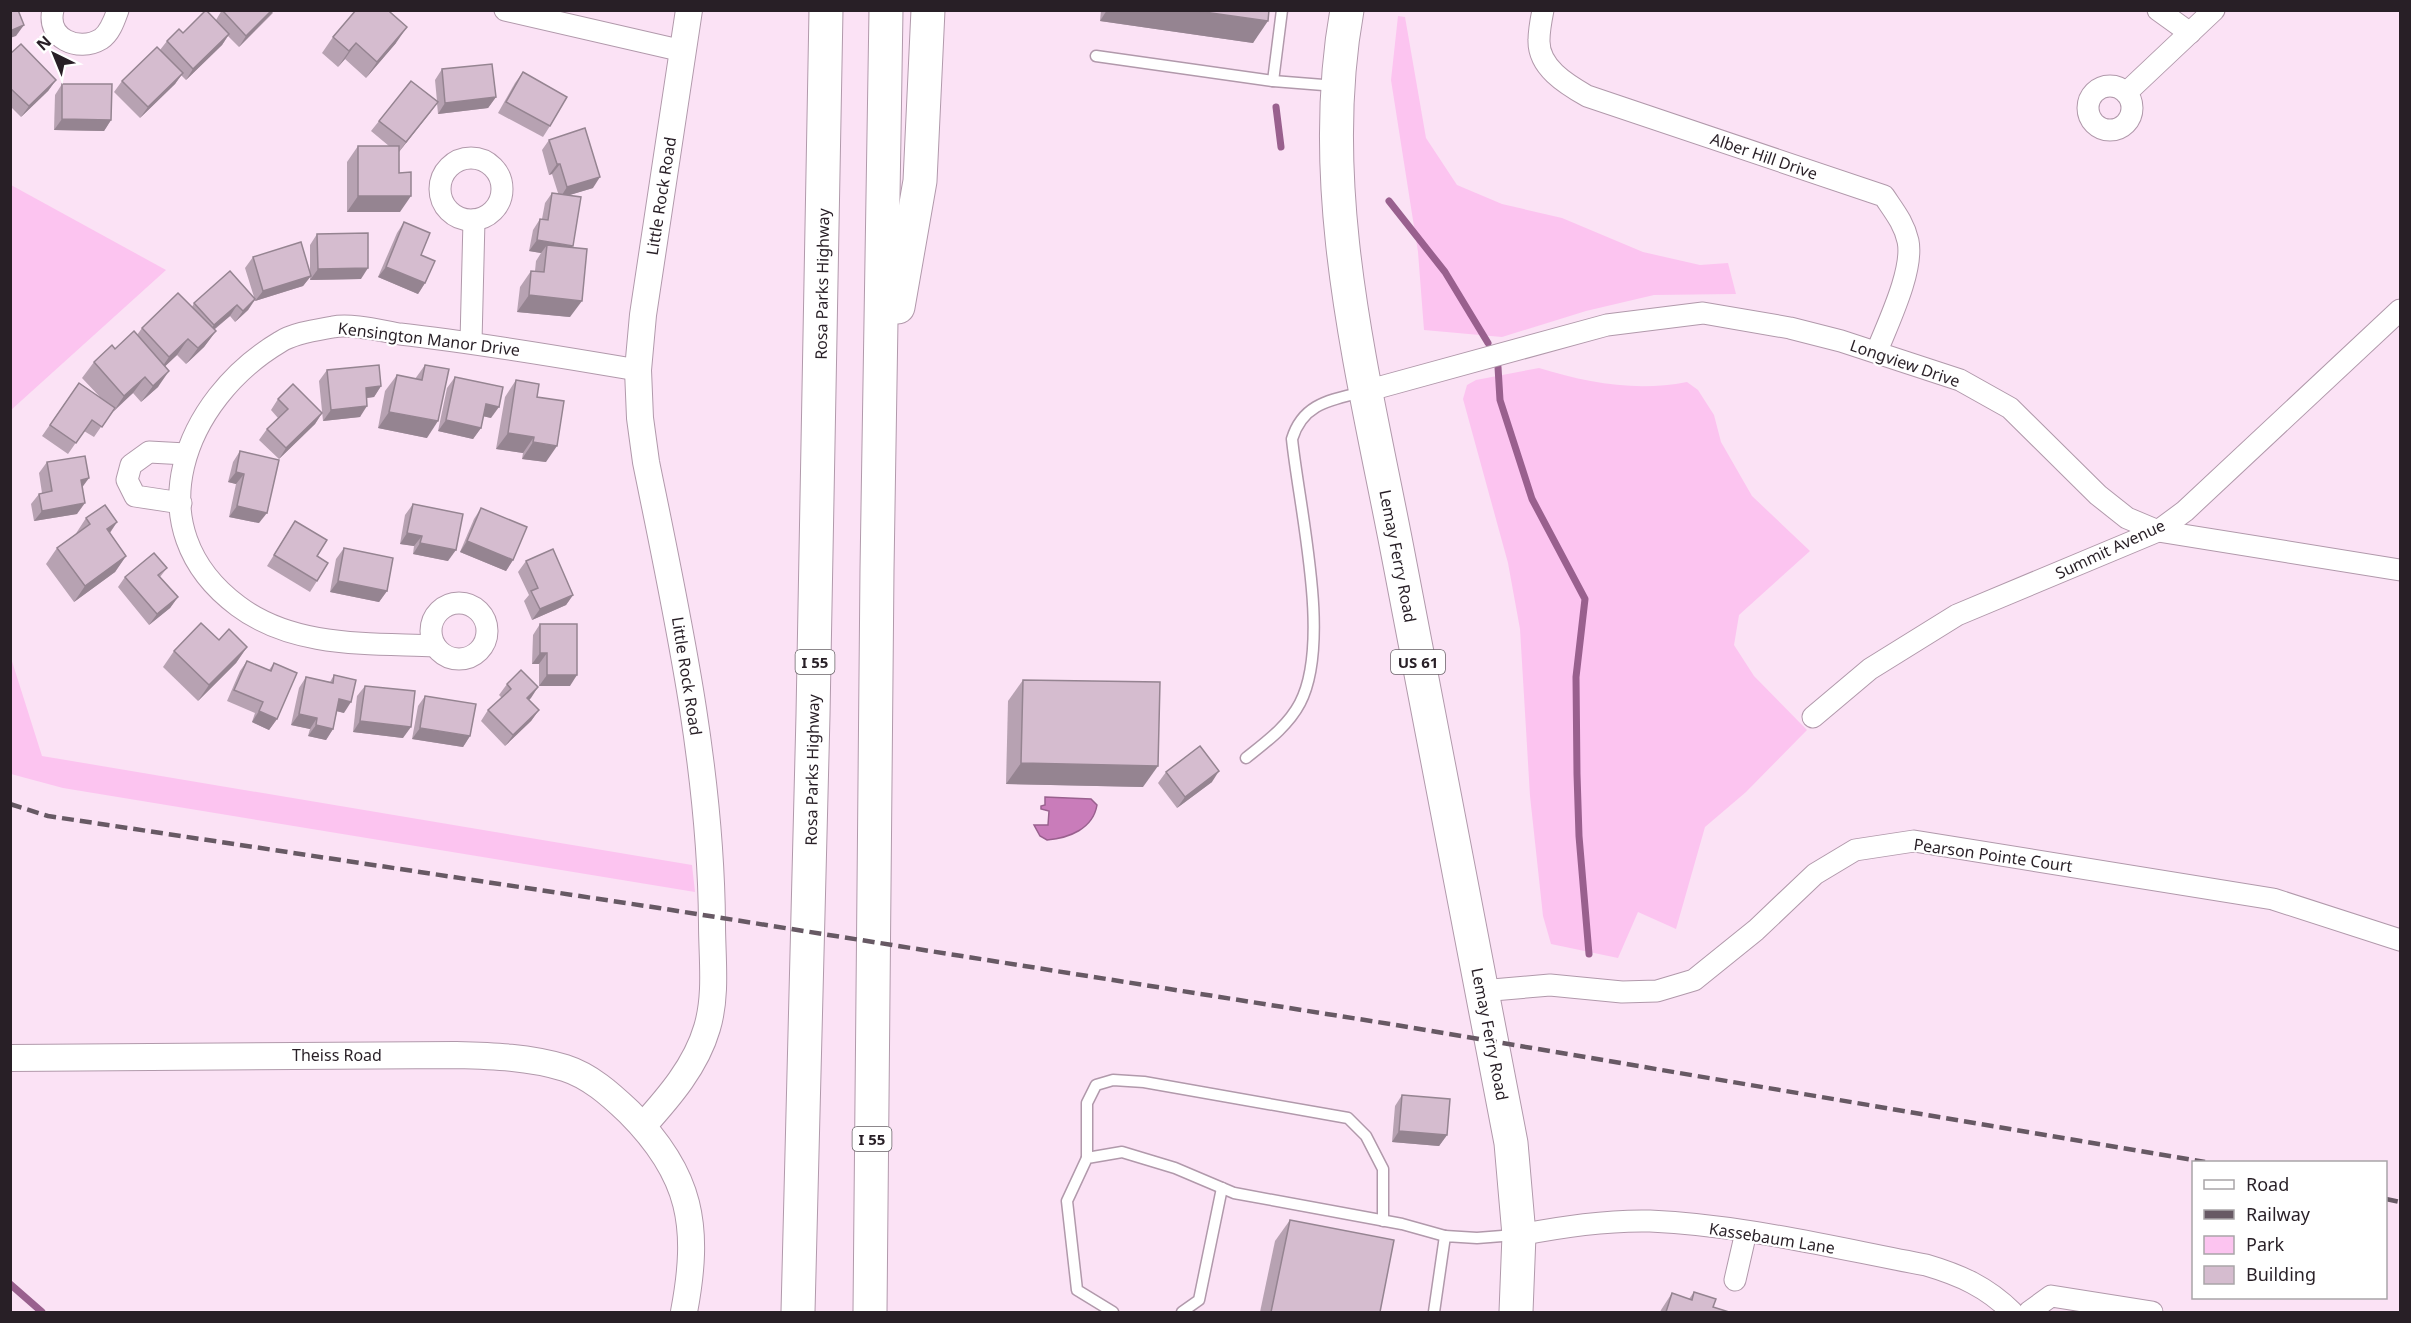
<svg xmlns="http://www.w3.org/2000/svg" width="2411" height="1323" font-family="'Noto Sans',sans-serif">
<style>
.green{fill:#fcc4f0}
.water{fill:#c97cba;stroke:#99608e;stroke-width:1.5}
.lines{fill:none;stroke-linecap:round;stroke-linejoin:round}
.stream{stroke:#99608e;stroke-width:7}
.service-casing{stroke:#b199ab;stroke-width:13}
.minor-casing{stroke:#b199ab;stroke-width:23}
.tertiary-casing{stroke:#b199ab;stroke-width:28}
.primary-casing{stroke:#b199ab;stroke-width:35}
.motorway-casing{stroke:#b199ab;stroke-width:35}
.service{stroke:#fff;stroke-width:10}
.minor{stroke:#fff;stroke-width:21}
.tertiary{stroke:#fff;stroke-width:26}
.primary{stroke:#fff;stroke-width:33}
.motorway{stroke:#fff;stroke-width:33}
.rail{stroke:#675964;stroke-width:4.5;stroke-dasharray:12 6;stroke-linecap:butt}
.wall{fill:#b7a2b2}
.shaded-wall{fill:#958491}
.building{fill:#d5bccf;stroke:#958491;stroke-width:1.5}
.labels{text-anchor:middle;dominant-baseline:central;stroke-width:4.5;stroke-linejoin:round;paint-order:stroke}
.shield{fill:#fff;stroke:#686267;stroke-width:1.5}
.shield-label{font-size:15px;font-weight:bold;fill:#281f26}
.street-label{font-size:16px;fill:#281f26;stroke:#fff}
</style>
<rect width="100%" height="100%" fill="#fbe2f5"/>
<g class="green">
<polygon points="1398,16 1405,17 1426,138 1457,185 1502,204 1562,218 1643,252 1700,265 1728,263 1736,294 1654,295 1586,311 1502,337 1424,330 1418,252 1391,80"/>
<polygon points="11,185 166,270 11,410"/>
<path d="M1539,368C1588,383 1636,392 1687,382L1698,390L1714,415L1721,442L1752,496L1810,551L1739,615L1734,645L1754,676L1807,730L1746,792L1705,827L1676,929L1638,912L1618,958L1551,944L1543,916L1530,796L1520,629L1508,563L1463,399L1467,385L1476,380Z"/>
<polygon points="10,655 42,756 692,865 695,892 63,788 11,774"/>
</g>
<path class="water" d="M1045,797L1091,799L1097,805C1093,829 1069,838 1047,840L1040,836L1034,825H1048L1049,811L1041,809V806L1045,805Z"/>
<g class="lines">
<g class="stream">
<polyline points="1276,107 1281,147"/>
<polyline points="1389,201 1445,272 1488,343"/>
<polyline points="1498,367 1500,400 1532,499 1585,599 1576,677 1577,774 1579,836 1589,954"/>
<polyline points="10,1284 42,1312"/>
</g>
<g class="service-casing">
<g id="service">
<polyline points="1096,56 1273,81 1336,86"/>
<polyline points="1273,81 1282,10"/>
<path d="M1246,758C1266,742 1288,726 1300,703C1332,642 1299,508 1292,439C1303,403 1331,400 1363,392"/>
<polyline points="1087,1158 1087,1103 1096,1085 1113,1080 1144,1082 1348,1118 1366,1136 1383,1169 1383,1221"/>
<polyline points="1113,1312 1077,1290 1067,1201 1087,1158 1122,1152 1175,1168 1234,1193 1402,1224 1445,1236"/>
<polyline points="1182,1312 1199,1300 1222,1188"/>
<polyline points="1434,1312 1445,1236 1477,1238 1515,1235"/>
</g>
</g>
<g class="minor-casing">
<g id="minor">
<path d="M53,10C46,38 78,53 101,39C110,33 114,21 118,10"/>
<polyline points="505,10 683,51"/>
<path d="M1543,10C1541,20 1539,30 1539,40C1538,67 1566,84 1587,96L1884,196C1894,211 1904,223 1908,241C1914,270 1888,323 1877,351"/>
<polyline points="2158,10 2190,33"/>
<circle cx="2110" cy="108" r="22"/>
<polyline points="2126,93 2214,10"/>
<circle cx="471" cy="189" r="31"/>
<polyline points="471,342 474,220"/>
<polyline points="1366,391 1607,325 1703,313 1790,328 1841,341 1960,380 2010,408 2098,495 2127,518 2158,531 2400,570"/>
<polyline points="181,503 135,496 127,480 131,465 149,452 186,454"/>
<circle cx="459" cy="631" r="28"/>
<path d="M435,646C368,643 294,648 238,606C133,528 184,399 280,342C294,333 317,330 333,327C350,323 382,331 400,334C480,343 559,357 638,370"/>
<polyline points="1813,717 1870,669 1957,615 2158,531 2185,511 2400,310"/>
<polyline points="1481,991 1550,985 1622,992 1657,991 1694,980 1756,930 1815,874 1855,850 1914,841 2273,899 2400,940"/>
<path d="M1519,1235C1562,1227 1606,1220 1650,1221C1743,1225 1835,1248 1926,1265C1960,1275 1987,1287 2012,1312"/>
<polyline points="1735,1280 1746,1232"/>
<polyline points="2029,1312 2051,1296 2152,1312"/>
</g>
</g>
<g class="tertiary-casing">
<g id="tertiary">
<path d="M10,1058L456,1055C493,1056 529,1057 565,1068C590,1076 610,1094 629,1112C692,1175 700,1227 684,1312"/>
<path d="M643,1126C669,1097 696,1066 707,1028C717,995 712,958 712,924C711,768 677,614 646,462L640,418L638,370L643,315L689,10"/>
</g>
</g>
<g class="primary-casing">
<path id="primary" d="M1347,10C1314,193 1365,380 1399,559C1436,754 1473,949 1511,1143L1519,1235L1516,1312"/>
</g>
<g class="motorway-casing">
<g id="motorway">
<polyline points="898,307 920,181 928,10"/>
<polyline points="798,1312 813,715 826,10"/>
<polyline points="870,1312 877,570 886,10"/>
</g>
</g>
<use href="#service" class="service"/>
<use href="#minor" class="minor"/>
<use href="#tertiary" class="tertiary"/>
<use href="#primary" class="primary"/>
<use href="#motorway" class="motorway"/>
<g class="rail">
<polyline points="10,804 48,816 659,908 1390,1024 2205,1162"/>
<polyline points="2386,1199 2400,1202"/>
</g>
</g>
<g class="wall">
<polygon points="222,10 273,13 239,47 228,36 222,45 186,80 181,75 175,84 140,118 114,92 122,81 160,50 167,41 183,33 216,20"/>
<polygon points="1101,10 1269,10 1253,43 1100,21"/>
<polygon points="391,13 396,43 366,78 345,59 338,67 322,53 333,37"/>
<polygon points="10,54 56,80 48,91 21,117 10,106"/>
<polygon points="442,69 496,97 488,108 438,114 437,103 399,152 400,212 347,212 347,162 358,146 389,146 371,131 379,121 437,101 435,80"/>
<polygon points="523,72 550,126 543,137 498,113 515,83"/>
<polygon points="62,84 111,120 104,131 54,130 55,95"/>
<polygon points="549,140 593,188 569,195 572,247 570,317 517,312 520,287 531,271 535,271 536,261 541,253 529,251 533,230 540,219 542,219 545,203 552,193 558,193 552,174 549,175 542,150"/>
<polygon points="404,222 421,255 425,283 418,294 378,277 397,233"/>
<polygon points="317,234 361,279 310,280 310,277 303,286 255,301 255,300 248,310 235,322 230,316 214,330 216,331 204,347 186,364 177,355 165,366 158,387 141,402 133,393 112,411 94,437 84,431 68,454 42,436 79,383 100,397 82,378 94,362 137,335 142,328 192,307 194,303 254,297 245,268 253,257 310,273 310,245"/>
<polygon points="425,365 427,438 378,428 385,391 397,375 415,379"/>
<polygon points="327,370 381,386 374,397 367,398 360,417 323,421 319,381"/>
<polygon points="455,377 491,418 483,416 481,428 473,439 438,431 447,388"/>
<polygon points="516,380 537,397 546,462 522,459 523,453 496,449 505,397"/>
<polygon points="278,399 322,413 315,424 279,459 259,440 267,429 278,418 271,410"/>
<polygon points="240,451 259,523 229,517 236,484 228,482 233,462"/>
<polygon points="47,462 82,488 77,514 34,521 31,504 39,494 42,493 39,473"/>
<polygon points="413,504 448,561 413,554 414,546 400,544 405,515"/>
<polygon points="481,508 513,560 506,571 460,552 474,519"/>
<polygon points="86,518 117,522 110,533 126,556 115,572 74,602 46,564 57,548 75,535"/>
<polygon points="295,521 317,556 317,581 310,592 267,566"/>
<polygon points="344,548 387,591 379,602 330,592 336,559"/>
<polygon points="526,561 573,595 566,605 532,620 524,601 529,595 518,572"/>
<polygon points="167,568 160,577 178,597 170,608 149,625 118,587 125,577"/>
<polygon points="540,624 570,686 539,686 539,664 532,664 533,635"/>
<polygon points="219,640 247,647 236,663 198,701 163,667 174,651"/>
<polygon points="247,661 269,670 274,663 277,719 269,730 252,722 255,713 227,701 240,671"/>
<polygon points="334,675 344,713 337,711 333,729 326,740 308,736 310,729 291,725 299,688 306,677 330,682"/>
<polygon points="1023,680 1143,787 1006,784 1008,701"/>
<polygon points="507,684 538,687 529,700 539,710 531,721 505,746 481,721 488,710 502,698 499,695"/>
<polygon points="365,686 403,738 353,732 357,696"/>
<polygon points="425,696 470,736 463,747 412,739 418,706"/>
<polygon points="1166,772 1212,782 1177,808 1158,783"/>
<polygon points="1402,1095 1447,1135 1439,1146 1392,1142 1395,1106"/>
<polygon points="1290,1220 1380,1312 1260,1312 1275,1241"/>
<polygon points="1694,1292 1713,1307 1729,1312 1660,1312 1661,1310 1672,1293 1689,1299"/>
</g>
<g class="shaded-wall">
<polygon points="272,10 275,10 239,47 246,36"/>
<polygon points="1107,10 1190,10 1268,21 1253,43 1100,21"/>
<polygon points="24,25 16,36 10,38 10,31"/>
<polygon points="407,27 396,43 366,78 377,62"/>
<polygon points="229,34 222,45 186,80 193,69"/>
<polygon points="356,43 345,59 338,67 349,51"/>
<polygon points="183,73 175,84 140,118 148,107"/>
<polygon points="56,80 48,91 21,117 29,106"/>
<polygon points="496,97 488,108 438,114 445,103"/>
<polygon points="438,102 430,113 398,153 406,142"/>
<polygon points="62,119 111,120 104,131 54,130"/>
<polygon points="557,164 560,164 552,174 549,175"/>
<polygon points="600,177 593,188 560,198 567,187"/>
<polygon points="358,196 411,196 400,212 347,212"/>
<polygon points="537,240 573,246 565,257 547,245 541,253 529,251"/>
<polygon points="386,267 425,283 418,294 378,277"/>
<polygon points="368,268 361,279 310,280 318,269"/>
<polygon points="311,276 303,286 255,301 263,291"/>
<polygon points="529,295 582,301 570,317 517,312"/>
<polygon points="255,299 248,310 235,322 243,311"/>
<polygon points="237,305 230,316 206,336 214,325"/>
<polygon points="216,331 204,347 186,364 198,348"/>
<polygon points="188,339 177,355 158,373 169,357"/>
<polygon points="169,371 158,387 141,402 153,386"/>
<polygon points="145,377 133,393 113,412 124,396"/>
<polygon points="381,386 374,397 358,399 366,388"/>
<polygon points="486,404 499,407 491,418 478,415"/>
<polygon points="367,406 360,417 323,421 331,410"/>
<polygon points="389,412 438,421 427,438 378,428"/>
<polygon points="322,413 315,424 279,459 286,448"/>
<polygon points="446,420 481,428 473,439 438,431"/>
<polygon points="508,433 534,437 523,453 496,449"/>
<polygon points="533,442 557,446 546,462 522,459"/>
<polygon points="236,472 244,474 236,484 228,482"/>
<polygon points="89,478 81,489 81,480"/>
<polygon points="85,503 77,514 34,521 42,511"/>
<polygon points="237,506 267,513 259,523 229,517"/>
<polygon points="117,522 106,538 107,529"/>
<polygon points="407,533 422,536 414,546 400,544"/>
<polygon points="467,541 513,560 506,571 460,552"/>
<polygon points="420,543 456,550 448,561 413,554"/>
<polygon points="126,556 115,572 74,602 85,586"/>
<polygon points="338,581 387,591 379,602 330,592"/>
<polygon points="573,595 566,605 532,620 540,609"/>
<polygon points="178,597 170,608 149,625 157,614"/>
<polygon points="247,647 236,663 198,701 209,685"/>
<polygon points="540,653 547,653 539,664 532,664"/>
<polygon points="547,675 577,675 570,686 539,686"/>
<polygon points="538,687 531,698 520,709 527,698"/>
<polygon points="339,699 351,702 344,713 332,710"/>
<polygon points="539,710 531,721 505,746 513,735"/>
<polygon points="259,711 277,719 269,730 252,722"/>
<polygon points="299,714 317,718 310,729 291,725"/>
<polygon points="360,721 411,727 403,738 353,732"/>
<polygon points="316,725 333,729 326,740 308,736"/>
<polygon points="420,728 470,736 463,747 412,739"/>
<polygon points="1021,763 1158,766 1143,787 1006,784"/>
<polygon points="1219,771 1212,782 1177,808 1185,797"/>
<polygon points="1399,1131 1447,1135 1439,1146 1392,1142"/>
</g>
<g class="building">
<polygon points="10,10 18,10 24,25 10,31"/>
<polygon points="206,10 229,34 193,69 167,41 179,29 183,33"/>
<polygon points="222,10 272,10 246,36"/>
<polygon points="356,10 391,10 390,12 407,27 377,62 356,43 349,51 333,37"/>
<polygon points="1190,10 1269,10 1268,21"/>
<polygon points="21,44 56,80 29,106 10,88 10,54"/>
<polygon points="157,47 183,73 148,107 122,81"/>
<polygon points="492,64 496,97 445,103 442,69"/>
<polygon points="523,72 567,97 550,126 506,102"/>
<polygon points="411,81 438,102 406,142 379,121"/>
<polygon points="62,84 112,84 111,120 62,119"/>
<polygon points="585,128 600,177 567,187 560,164 557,164 549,140"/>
<polygon points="358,146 399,146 399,173 411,172 411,196 358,196"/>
<polygon points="552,193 581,197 573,246 537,240 540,219 548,220"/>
<polygon points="404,222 430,233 421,255 435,261 425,283 386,267"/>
<polygon points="368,233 368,268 318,269 317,234"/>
<polygon points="301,242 311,276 263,291 253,257"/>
<polygon points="547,245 587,249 582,301 529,295 531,271 544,272"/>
<polygon points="230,271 255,299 243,311 237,305 214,325 194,303"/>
<polygon points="178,293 216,331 198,348 188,339 169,357 142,328"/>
<polygon points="134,331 169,371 153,386 145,377 124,396 94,362 112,345 115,349"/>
<polygon points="379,365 381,386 366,388 367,406 331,410 327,370"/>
<polygon points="425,365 449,369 438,421 389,412 397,375 422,380"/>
<polygon points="455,377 503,387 499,407 486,404 481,428 446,420"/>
<polygon points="516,380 539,384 537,397 564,401 557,446 533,442 534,437 508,433"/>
<polygon points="79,383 115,408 102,427 92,420 76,443 50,425"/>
<polygon points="293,384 322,413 286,448 267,429 288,409 278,399"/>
<polygon points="240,451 279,460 267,513 237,506 244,474 236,472"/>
<polygon points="85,456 89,478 81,480 85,503 42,511 39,494 52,491 47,462"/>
<polygon points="413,504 463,514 456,550 420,543 422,536 407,533"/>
<polygon points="105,505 117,522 107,529 126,556 85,586 57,548 90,524 86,518"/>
<polygon points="481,508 527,527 513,560 467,541"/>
<polygon points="295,521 327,540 317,556 328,563 317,581 274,555"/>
<polygon points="344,548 393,558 387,591 338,581"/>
<polygon points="553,549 573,595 540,609 531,591 538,588 526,561"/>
<polygon points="154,553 167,568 158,575 178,597 157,614 125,577"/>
<polygon points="201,623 219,640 229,629 247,647 209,685 174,651"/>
<polygon points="540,624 577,624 577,675 547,675 547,653 540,653"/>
<polygon points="247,661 271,671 274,663 297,673 277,719 259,711 263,702 234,690"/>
<polygon points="521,670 538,687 527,698 539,710 513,735 488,710 511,689 507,684"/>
<polygon points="334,675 356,680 351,702 339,699 333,729 316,725 317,718 299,714 306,677 333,683"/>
<polygon points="1023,680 1160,682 1158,766 1021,763"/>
<polygon points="365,686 415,691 411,727 360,721"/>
<polygon points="425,696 476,704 470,736 420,728"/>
<polygon points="1200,746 1219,771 1185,797 1166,772"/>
<polygon points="1402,1095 1450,1099 1447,1135 1399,1131"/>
<polygon points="1290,1220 1394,1240 1380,1312 1271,1312"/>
<polygon points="1694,1292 1716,1299 1713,1307 1729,1312 1666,1312 1672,1293 1692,1300"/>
</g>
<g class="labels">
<g class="shield">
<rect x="795.5" y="650" width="39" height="24" rx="4.5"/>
<rect x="1391" y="650" width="54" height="24" rx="4.5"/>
<rect x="852.5" y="1127" width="39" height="24" rx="4.5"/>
</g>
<g class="shield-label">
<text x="815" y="662">I 55</text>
<text x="1418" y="662">US 61</text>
<text x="872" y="1139">I 55</text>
</g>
<g class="street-label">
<text transform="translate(1764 156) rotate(19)">Alber Hill Drive</text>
<text transform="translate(661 196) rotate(-81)">Little Rock Road</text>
<text transform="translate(822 284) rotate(-89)">Rosa Parks Highway</text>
<text transform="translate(429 339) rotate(7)">Kensington Manor Drive</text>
<text transform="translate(1905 363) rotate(19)">Longview Drive</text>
<text transform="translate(2110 549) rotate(-25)">Summit Avenue</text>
<text transform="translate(1398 556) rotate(79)">Lemay Ferry Road</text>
<text transform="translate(687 676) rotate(81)">Little Rock Road</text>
<text transform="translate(812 770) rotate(-89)">Rosa Parks Highway</text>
<text transform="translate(1993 855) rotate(8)">Pearson Pointe Court</text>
<text transform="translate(1490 1034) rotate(79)">Lemay Ferry Road</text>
<text x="337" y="1055">Theiss Road</text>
<text transform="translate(1772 1238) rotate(9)">Kassebaum Lane</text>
</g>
</g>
<rect width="2411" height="1323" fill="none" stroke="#281f26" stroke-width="24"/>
<rect x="2192" y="1161" width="195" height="138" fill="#ffffff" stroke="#a9a5a8" stroke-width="1.5"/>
<rect x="2204" y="1180" width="30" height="9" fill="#ffffff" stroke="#a9a5a8" stroke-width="1.5"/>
<text x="2246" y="1191" font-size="18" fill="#281f26">Road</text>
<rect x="2204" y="1210" width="30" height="9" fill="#675964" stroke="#a9a5a8" stroke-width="1.5"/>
<text x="2246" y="1221" font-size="18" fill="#281f26">Railway</text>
<rect x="2204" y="1236" width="30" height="18" fill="#fcc4f0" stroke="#a9a5a8" stroke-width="1.5"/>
<text x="2246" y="1251" font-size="18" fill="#281f26">Park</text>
<rect x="2204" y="1266" width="30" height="18" fill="#d5bccf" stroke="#a9a5a8" stroke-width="1.5"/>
<text x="2246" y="1281" font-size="18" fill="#281f26">Building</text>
<g transform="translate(54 54) rotate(317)" stroke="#ffffff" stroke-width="4.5" paint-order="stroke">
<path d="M0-4.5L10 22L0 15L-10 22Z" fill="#281f26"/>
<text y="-9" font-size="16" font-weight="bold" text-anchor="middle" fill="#281f26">N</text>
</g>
</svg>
